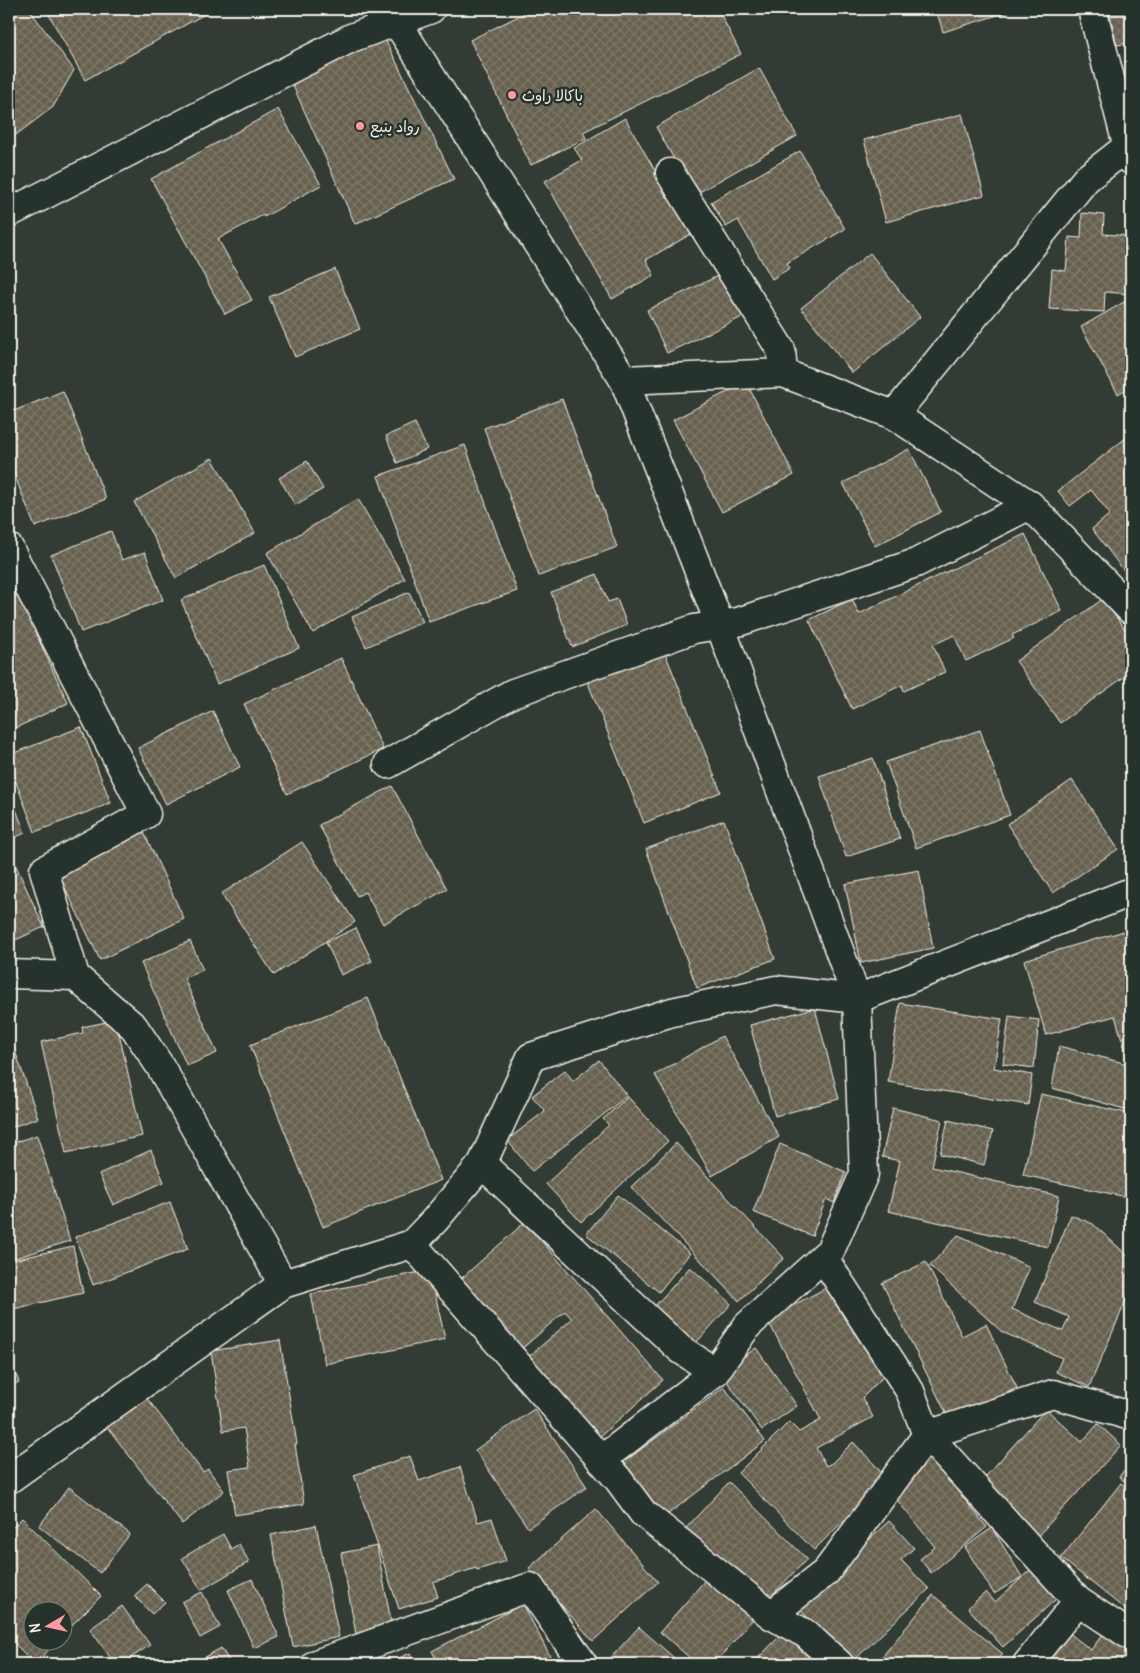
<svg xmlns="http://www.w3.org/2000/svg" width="1140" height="1673" font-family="Delius,'Playpen Sans Arabic',sans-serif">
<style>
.building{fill:url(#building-cross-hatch);stroke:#f4f1e8}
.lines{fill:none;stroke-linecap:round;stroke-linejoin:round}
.street-casing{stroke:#f4f1e8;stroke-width:31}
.street{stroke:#26332d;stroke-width:28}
.poi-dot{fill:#ff9aa2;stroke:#26332d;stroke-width:2}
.labels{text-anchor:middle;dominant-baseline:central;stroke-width:5;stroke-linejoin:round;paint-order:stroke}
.poi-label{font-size:15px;fill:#f4f1e8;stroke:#26332d;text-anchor:start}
</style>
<defs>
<pattern id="building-cross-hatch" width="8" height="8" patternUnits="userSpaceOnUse" patternTransform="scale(1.25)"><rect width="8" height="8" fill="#676150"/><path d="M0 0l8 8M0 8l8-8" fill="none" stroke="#7d7869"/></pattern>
</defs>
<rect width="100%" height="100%" fill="#333c34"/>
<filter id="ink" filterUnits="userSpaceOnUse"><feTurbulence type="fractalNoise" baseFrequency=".02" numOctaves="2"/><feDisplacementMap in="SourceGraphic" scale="10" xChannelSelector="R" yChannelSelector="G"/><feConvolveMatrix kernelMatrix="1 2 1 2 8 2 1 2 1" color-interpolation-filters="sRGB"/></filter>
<g filter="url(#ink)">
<g class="building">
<polygon points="9,9 29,9 74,70 53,107 9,140"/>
<polygon points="46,9 214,9 85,80"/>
<polygon points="533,9 718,9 741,54 583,132 586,138 531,165 470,40"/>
<polygon points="936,9 1017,9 943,32"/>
<polygon points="1109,9 1131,9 1131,43 1116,45"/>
<polygon points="384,37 454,179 355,224 290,79"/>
<polygon points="759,68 797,136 694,195 656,127"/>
<polygon points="278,109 321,185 264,217 263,215 218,239 252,300 225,314 151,179"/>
<polygon points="962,114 984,195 886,222 864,140"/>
<polygon points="625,118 691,234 646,260 654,275 612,299 545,181 582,160 574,148"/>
<polygon points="800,151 845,229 787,263 790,268 772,279 738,220 726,227 711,202"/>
<polygon points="1082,213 1104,215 1103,234 1131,236 1131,294 1105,292 1104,312 1049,309 1052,269 1066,271 1069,237 1081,238"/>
<polygon points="870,253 920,317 852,373 801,308"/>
<polygon points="335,269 360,329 295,357 269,297"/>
<polygon points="724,273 744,316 667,353 647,310"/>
<polygon points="1131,298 1131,386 1118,394 1081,327"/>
<polygon points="746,382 794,475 722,512 673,420"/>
<polygon points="63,391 106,499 35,527 9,461 9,413"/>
<polygon points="562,399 617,547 539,576 484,428"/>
<polygon points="415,423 427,449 397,463 386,436"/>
<polygon points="1131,434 1131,573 1128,576 1092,529 1110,514 1091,490 1070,506 1058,491"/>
<polygon points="465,445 517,591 429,622 378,476"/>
<polygon points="909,449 941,512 875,546 843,483"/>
<polygon points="212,458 255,533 176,578 134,502"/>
<polygon points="307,461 323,489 295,505 279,478"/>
<polygon points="358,499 405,579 313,633 267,553"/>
<polygon points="111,531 122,560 145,552 163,600 81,632 51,555"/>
<polygon points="1025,534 1062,611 1012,635 1014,638 966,661 954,635 933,645 945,672 904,691 902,685 852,709 809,620 852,599 859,614"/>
<polygon points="264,565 299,648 217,684 181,600"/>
<polygon points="597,574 608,602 617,599 627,625 572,647 551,592"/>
<polygon points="16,590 68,703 9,731 9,593"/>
<polygon points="409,592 423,622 366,647 352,617"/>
<polygon points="1103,599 1131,638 1131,672 1060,723 1016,661"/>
<polygon points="663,648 721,792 644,823 586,678"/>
<polygon points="341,658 383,749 287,794 244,704"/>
<polygon points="213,711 240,767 166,804 138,748"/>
<polygon points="81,727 111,803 35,832 9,764 9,755"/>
<polygon points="980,730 1010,815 916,848 886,762"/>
<polygon points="873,758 900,839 846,857 819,776"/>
<polygon points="1072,780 1118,849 1053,893 1007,824"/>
<polygon points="392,786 447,889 383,924 365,892 357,896 319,825"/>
<polygon points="9,791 25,833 9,840"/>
<polygon points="724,820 775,959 697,988 646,849"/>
<polygon points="141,826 184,919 100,960 55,867"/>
<polygon points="302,842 355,922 274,975 221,894"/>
<polygon points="9,853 10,853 44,927 9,943"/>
<polygon points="919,870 933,948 861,963 845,884"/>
<polygon points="356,928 372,961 341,975 326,942"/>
<polygon points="1131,929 1131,1052 1126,1053 1115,1016 1046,1035 1024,960"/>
<polygon points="190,941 203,970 184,978 217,1053 187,1066 141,963"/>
<polygon points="368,998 441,1180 323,1227 250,1045"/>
<polygon points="900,1003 1002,1019 994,1068 1032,1075 1028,1105 888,1082"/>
<polygon points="815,1008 839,1099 775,1116 750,1025"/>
<polygon points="1009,1016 1039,1020 1034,1068 1003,1064"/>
<polygon points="116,1020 142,1136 66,1153 41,1042 83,1033 82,1027"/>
<polygon points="9,1033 38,1118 9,1128"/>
<polygon points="722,1036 779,1137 712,1176 655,1075"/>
<polygon points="1059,1046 1131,1065 1131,1111 1052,1088"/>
<polygon points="599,1060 627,1096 532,1171 507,1140 545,1111 532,1096 565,1070 573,1081"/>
<polygon points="1041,1094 1131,1114 1131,1198 1023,1175"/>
<polygon points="628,1097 668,1141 581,1222 546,1184 609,1125 603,1119"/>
<polygon points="893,1108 942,1120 932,1167 1059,1196 1048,1247 888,1211 900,1161 882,1157"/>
<polygon points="948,1120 993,1131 984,1165 940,1154"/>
<polygon points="37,1135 70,1241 9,1260 9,1144"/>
<polygon points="676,1143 784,1258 739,1301 631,1187"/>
<polygon points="780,1144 846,1172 834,1203 826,1199 812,1236 753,1212"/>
<polygon points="151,1150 164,1182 113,1205 99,1174"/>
<polygon points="618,1195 690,1253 659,1292 586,1234"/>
<polygon points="170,1202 188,1249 93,1285 75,1237"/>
<polygon points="1071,1215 1093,1224 1131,1259 1131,1289 1089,1387 1056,1372 1062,1358 1002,1332 930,1266 958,1235 1030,1267 1012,1309 1063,1331 1069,1317 1035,1302"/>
<polygon points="525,1222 663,1380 596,1440 525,1360 572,1319 565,1311 517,1353 455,1284"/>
<polygon points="73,1246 83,1293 9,1310 9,1261"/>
<polygon points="926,1262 962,1336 986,1324 1017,1388 950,1421 882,1283"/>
<polygon points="690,1267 731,1304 695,1344 654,1307"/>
<polygon points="430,1270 445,1339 325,1364 311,1294"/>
<polygon points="828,1287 845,1320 867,1342 885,1375 862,1398 873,1417 816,1448 826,1466 832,1463 853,1442 877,1467 885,1480 814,1550 738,1473 789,1422 799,1432 821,1420 767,1319"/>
<polygon points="280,1340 297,1444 295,1444 304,1504 235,1515 228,1470 250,1467 244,1428 223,1431 211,1351"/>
<polygon points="756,1348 797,1406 762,1430 721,1373"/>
<polygon points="9,1358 19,1382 9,1387"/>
<polygon points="724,1387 765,1441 664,1517 624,1462"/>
<polygon points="143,1393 203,1472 208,1469 224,1491 182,1524 104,1423"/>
<polygon points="534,1409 587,1487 528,1528 475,1450"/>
<polygon points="1046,1409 1082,1442 1098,1424 1121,1445 1036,1538 978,1485"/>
<polygon points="410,1456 419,1481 460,1467 478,1522 492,1518 506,1561 477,1570 476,1568 433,1582 438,1597 399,1609 354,1475"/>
<polygon points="930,1457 987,1527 931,1573 920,1559 935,1547 889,1490"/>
<polygon points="1131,1461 1131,1486 1119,1477"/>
<polygon points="729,1482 807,1559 763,1604 686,1528"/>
<polygon points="1121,1483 1131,1491 1131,1614 1061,1558"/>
<polygon points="69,1487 130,1534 100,1573 39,1526"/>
<polygon points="596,1509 658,1582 593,1641 529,1568"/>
<polygon points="22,1518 101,1596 62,1635 62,1610 32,1610 32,1640 58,1640 35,1664 9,1638 9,1531"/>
<polygon points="889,1521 914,1548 901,1560 929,1589 850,1664 797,1606"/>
<polygon points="316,1525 339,1637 293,1647 271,1535"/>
<polygon points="992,1528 1022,1577 994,1594 965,1547"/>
<polygon points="223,1534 231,1549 239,1544 249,1562 201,1590 182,1558"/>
<polygon points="377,1546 392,1627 356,1634 341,1553"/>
<polygon points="1030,1570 1056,1599 1003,1647 968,1608 986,1592 995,1602"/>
<polygon points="713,1571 760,1611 714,1664 697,1664 660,1632"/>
<polygon points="252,1579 279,1637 254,1648 228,1590"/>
<polygon points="147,1584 165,1602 152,1614 134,1596"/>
<polygon points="202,1592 220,1627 200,1638 182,1602"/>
<polygon points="933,1595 1003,1654 994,1664 876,1664"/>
<polygon points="523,1604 554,1664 439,1664 432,1651"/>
<polygon points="122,1606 150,1645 122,1664 115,1664 90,1629"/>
<polygon points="1109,1626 1131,1647 1118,1664 1037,1664 1064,1629 1091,1650"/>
<polygon points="639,1627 681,1664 605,1664"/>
<polygon points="787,1629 823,1664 752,1664"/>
<polygon points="221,1648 231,1664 193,1664"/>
<polygon points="410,1653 415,1664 386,1664"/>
</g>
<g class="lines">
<g class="street-casing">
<g id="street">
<polyline points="385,9 396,21 624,380 720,625 857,999 864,1174 830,1251 747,1326 715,1372 601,1460"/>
<polyline points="1092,9 1131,160"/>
<polyline points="670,173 781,350 783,373"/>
<polyline points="9,213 351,38 431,9"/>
<polyline points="624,380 783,373 894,415 1030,505 1131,610"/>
<polyline points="894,415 1086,179 1127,147"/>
<polyline points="9,548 146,814 44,870 75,976 134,1027 160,1066 283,1284"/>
<polyline points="388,764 513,693 694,629 738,622 916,563 1030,505"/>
<polyline points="9,974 75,976"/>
<polyline points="482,1164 680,1349 715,1372"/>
<polyline points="412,1244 618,1479 643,1513 771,1615 806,1634 839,1664"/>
<polyline points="823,1257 910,1391 927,1435 1078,1601 1131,1636"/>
<polyline points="9,1479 283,1284 412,1244 435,1220 482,1164 531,1057 672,1012 776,990 857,999 1131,892"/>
<polyline points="771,1615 826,1572 927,1435 1053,1394 1131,1416"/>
<polyline points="316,1664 530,1587 583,1664"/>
<polyline points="1027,1664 1078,1601"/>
</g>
</g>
<use href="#street" class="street"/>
</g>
</g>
<g class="poi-dot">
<circle cx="512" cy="95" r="5"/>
<circle cx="360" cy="126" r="5"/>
</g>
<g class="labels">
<g class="poi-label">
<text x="522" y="95">باكالا راوث</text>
<text x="370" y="126">رواد ينبع</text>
</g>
</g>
<rect width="1140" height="1673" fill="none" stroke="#26332d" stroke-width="30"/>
<rect x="15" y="15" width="1110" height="1643" fill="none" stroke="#f4f1e8" stroke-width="2" filter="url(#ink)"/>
<g transform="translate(48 1626) rotate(261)"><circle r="24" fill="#26332d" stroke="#787f78"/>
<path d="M0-4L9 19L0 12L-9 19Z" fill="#ff9aa2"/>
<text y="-8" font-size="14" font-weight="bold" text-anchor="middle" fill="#f4f1e8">N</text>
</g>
</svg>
